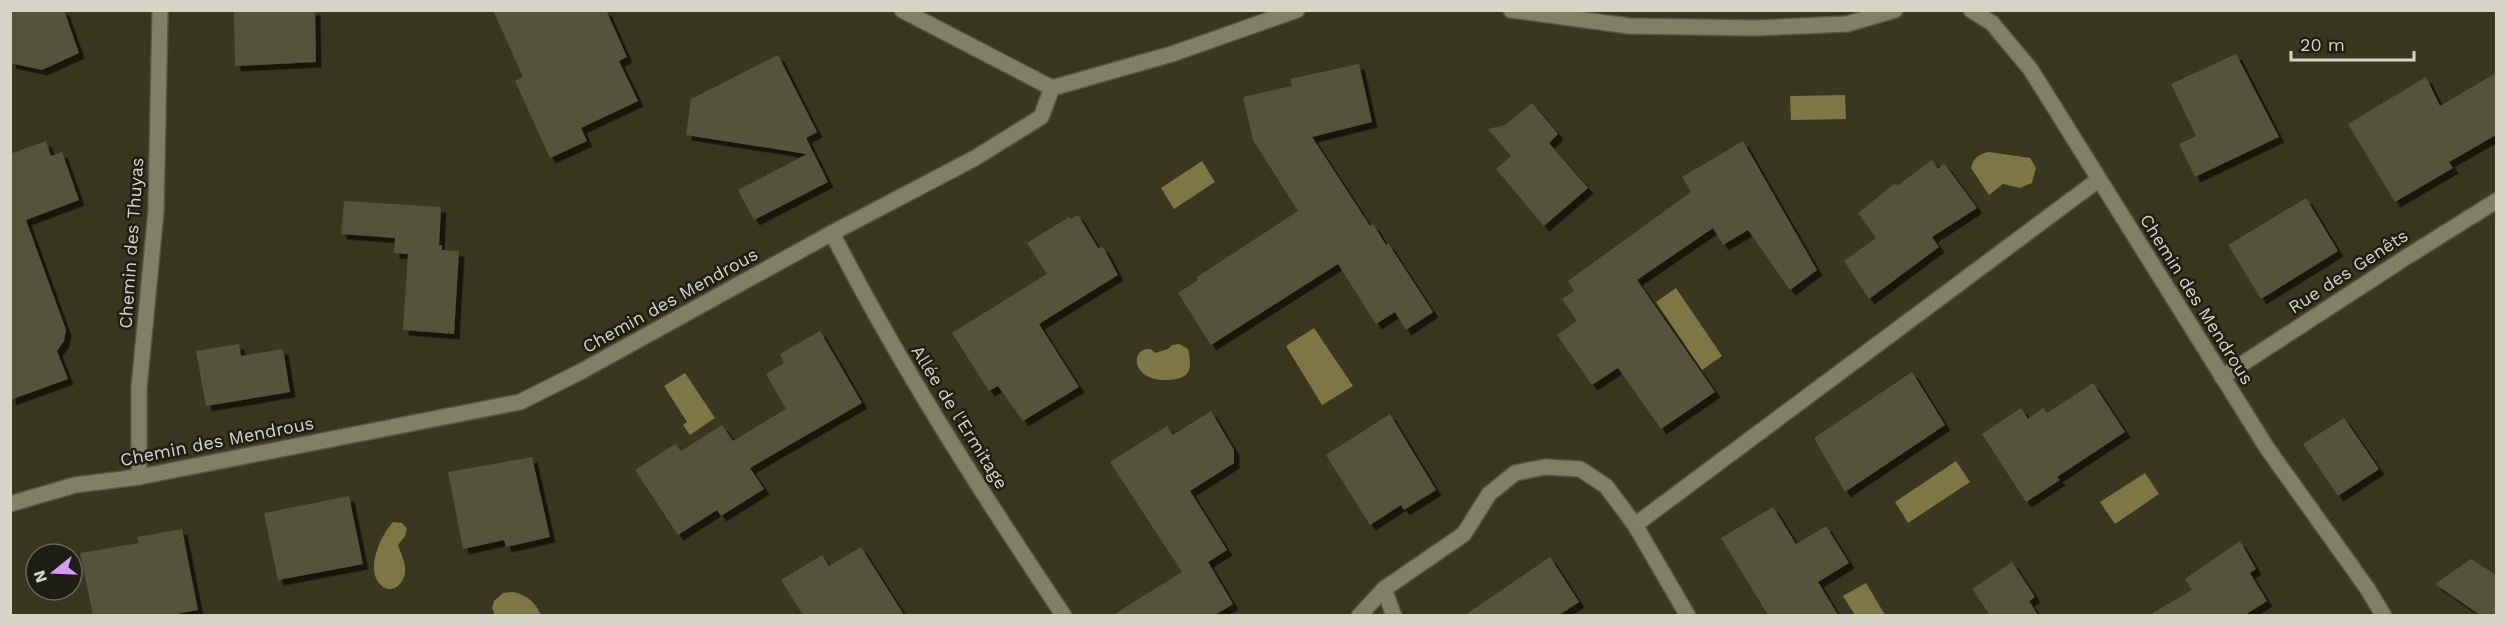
<svg xmlns="http://www.w3.org/2000/svg" width="2507" height="626" font-family="'Work Sans',sans-serif">
<style>
.water{fill:#7d7746}
.building{fill:#55533b;filter:url(#shadow)}
.lines{fill:none;stroke-linecap:round;stroke-linejoin:round}
.service-casing{stroke:#575541;stroke-width:18}
.minor-casing{stroke:#575541;stroke-width:18}
.service{stroke:#827f67;stroke-width:15}
.minor{stroke:#827f67;stroke-width:15}
.labels{text-anchor:middle;dominant-baseline:central;stroke-width:5;stroke-linejoin:round;paint-order:stroke}
.street-label{font-size:18px;fill:#d5d4c7;stroke:#1f1e14}
</style>
<defs>
<filter id="shadow"><feDropShadow dx="5.5" dy="5.5" stdDeviation="0" flood-color="#0009"/></filter>
</defs>
<rect width="100%" height="100%" fill="#393720"/>
<g class="water">
<polygon points="1845,95 1846,119 1791,120 1790,96"/>
<path d="M1989,152L2030,158L2036,168L2032,183L2020,188L2003,184L1989,195L1971,168C1973,158 1979,154 1989,152Z"/>
<polygon points="1202,161 1215,182 1174,209 1161,188"/>
<polygon points="1676,288 1722,356 1702,370 1656,302"/>
<polygon points="1314,328 1353,386 1322,405 1286,346"/>
<path d="M1179,344L1188,349C1191,363 1193,376 1176,379C1132,387 1127,347 1151,349L1155,353L1168,349L1172,345Z"/>
<polygon points="685,373 715,418 690,435 683,425 687,422 664,386"/>
<polygon points="1956,461 1970,482 1908,523 1895,502"/>
<polygon points="2145,473 2159,494 2115,524 2100,502"/>
<path d="M393,522L402,523L407,529L405,536L398,545C400,552 405,561 405,568C407,583 390,598 379,583C366,567 381,535 393,522Z"/>
<polygon points="1866,583 1885,615 1855,615 1843,596"/>
<path d="M513,592C527,595 535,602 541,615H495L492,608L494,601L503,593Z"/>
</g>
<g class="building">
<polygon points="10,10 64,10 79,53 42,70 10,63"/>
<polygon points="234,10 315,10 316,62 235,66"/>
<polygon points="493,10 606,10 627,57 619,61 638,101 581,128 587,141 550,158 515,81 523,77"/>
<polygon points="2236,54 2279,137 2195,177 2179,144 2196,136 2171,84"/>
<polygon points="778,55 817,132 806,138 828,182 754,220 738,190 807,154 686,135 691,99"/>
<polygon points="1359,64 1372,122 1312,137 1370,226 1373,224 1386,245 1388,243 1433,312 1406,330 1395,312 1376,324 1338,264 1211,345 1178,293 1197,281 1197,277 1298,211 1253,140 1243,97 1292,86 1290,79"/>
<polygon points="2496,73 2496,135 2449,162 2453,168 2395,202 2348,124 2426,77 2440,106"/>
<polygon points="1532,103 1558,134 1549,143 1588,188 1544,226 1496,169 1511,156 1488,129 1505,125"/>
<polygon points="46,141 51,156 62,152 79,200 26,220 66,330 64,341 57,351 68,379 10,400 10,154"/>
<polygon points="1743,141 1817,270 1790,290 1748,230 1723,245 1713,228 1637,280 1715,392 1661,429 1618,368 1592,385 1557,335 1577,321 1562,299 1574,291 1568,281 1691,192 1682,177"/>
<polygon points="1932,160 1938,169 1944,163 1977,208 1932,237 1939,247 1869,299 1844,261 1876,238 1858,213 1894,184 1898,185"/>
<polygon points="2306,198 2338,251 2261,299 2228,245"/>
<polygon points="344,201 441,207 439,245 442,245 442,250 459,251 454,334 403,330 408,254 394,253 395,238 341,234"/>
<polygon points="1078,215 1098,248 1103,247 1118,275 1039,324 1079,387 1023,421 998,386 989,391 952,333 1047,274 1027,243 1069,217 1071,219"/>
<polygon points="820,331 862,403 750,468 764,489 721,516 717,510 678,535 635,470 675,444 681,451 722,425 733,441 786,409 766,374 784,363 780,354"/>
<polygon points="239,344 241,356 283,349 290,392 206,406 196,351"/>
<polygon points="1912,372 1945,425 1845,492 1814,438"/>
<polygon points="2093,383 2125,432 2057,477 2060,480 2026,502 1982,434 2021,408 2028,419 2043,408 2047,413"/>
<polygon points="1211,411 1234,450 1234,463 1190,491 1227,550 1208,562 1233,604 1215,615 1113,615 1182,572 1110,462 1167,426 1173,435"/>
<polygon points="1390,414 1436,490 1404,510 1401,505 1370,525 1326,455"/>
<polygon points="2344,418 2379,469 2338,496 2303,444"/>
<polygon points="532,457 550,537 506,547 504,540 463,549 448,472"/>
<polygon points="349,496 363,564 278,580 264,513"/>
<polygon points="1773,507 1796,544 1826,526 1849,563 1818,582 1838,615 1768,615 1721,538"/>
<polygon points="182,529 198,610 170,615 93,615 80,553 139,543 137,537"/>
<polygon points="2240,541 2256,569 2250,573 2267,601 2245,615 2149,615 2192,590 2185,579"/>
<polygon points="861,547 904,615 803,615 781,580 822,555 829,566"/>
<polygon points="1550,557 1579,602 1559,615 1465,615"/>
<polygon points="2471,559 2496,575 2496,615 2480,615 2435,584"/>
<polygon points="2012,562 2035,597 2029,601 2038,615 1990,615 1972,589"/>
</g>
<g class="lines">
<g class="service-casing">
<g id="service">
<polyline points="1635,525 2098,180"/>
<polyline points="1384,589 1394,616"/>
<polyline points="1359,616 1384,589 1464,534 1489,494 1515,473 1545,467 1580,469 1606,486 1635,525 1688,616"/>
</g>
</g>
<g class="minor-casing">
<g id="minor">
<polyline points="902,10 1052,88"/>
<polyline points="1511,10 1629,26 1756,28 1847,24 1895,10"/>
<polyline points="1971,10 1992,23 2031,70 2267,448 2367,588 2384,616"/>
<path d="M832,233C900,366 981,492 1064,616"/>
<polyline points="2222,377 2405,258 2496,201"/>
<polyline points="139,477 139,388 156,211 160,10"/>
<polyline points="10,504 75,485 139,477 520,402 580,372 832,233 975,158 1041,117 1052,88 1172,54 1297,10"/>
</g>
</g>
<use href="#service" class="service"/>
<use href="#minor" class="minor"/>
</g>
<g class="labels">
<g class="street-label">
<text transform="translate(131 243) rotate(-86)">Chemin des Thuyas</text>
<text transform="translate(2348 271) rotate(-33)">Rue des Genêts</text>
<text transform="translate(2197 299) rotate(58)">Chemin des Mendrous</text>
<text transform="translate(670 300) rotate(-29)">Chemin des Mendrous</text>
<text transform="translate(960 417) rotate(58)">Allée de l'Ermitage</text>
<text transform="translate(217 441) rotate(-11)">Chemin des Mendrous</text>
</g>
</g>
<rect width="2507" height="626" fill="none" stroke="#d5d4c7" stroke-width="24"/>
<g transform="translate(54 572) rotate(252)"><circle r="28" fill="#1f1e14" stroke="#68675c" stroke-width="1.5"/>
<path d="M0-4.5L10 22L0 15L-10 22Z" fill="#d79bf9"/>
<text y="-9" font-size="16" font-weight="bold" text-anchor="middle" fill="#d5d4c7">N</text>
</g>
<path d="M2291 51v9h123v-9" fill="none" stroke="#d5d4c7" stroke-width="3"/>
<text x="2300" y="51" font-size="18" fill="#d5d4c7" stroke="#1f1e14" stroke-width="4.5" paint-order="stroke">20 m</text>
</svg>
